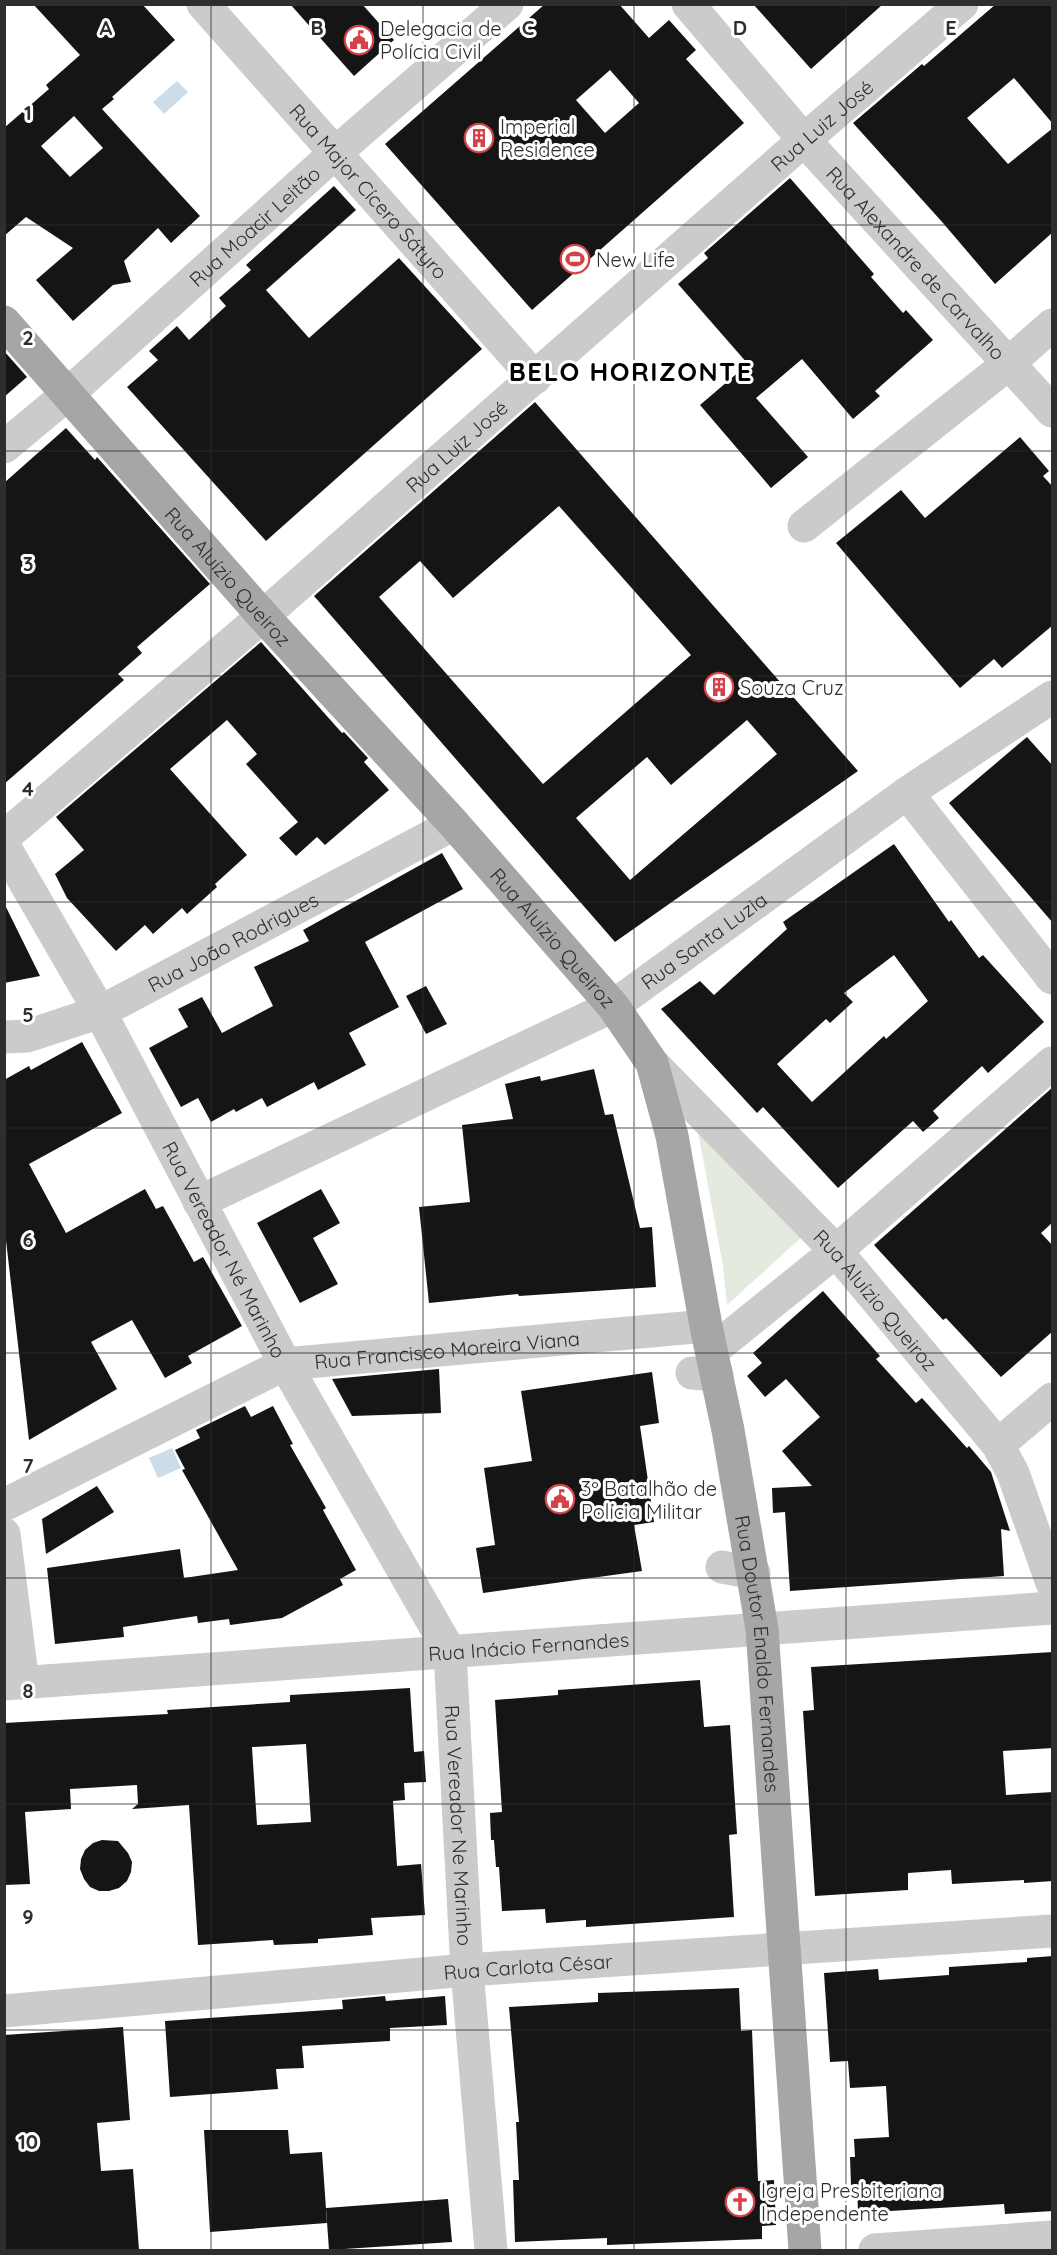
<svg xmlns="http://www.w3.org/2000/svg" width="1057" height="2255" font-family="Quicksand,sans-serif">
<style>
.green{fill:#e4eade}
.water{fill:#ccdce8}
.building{fill:#151515;fill-rule:evenodd}
.lines{fill:none;stroke-linecap:round;stroke-linejoin:round}
.minor{stroke:#cbcbcb;stroke-width:33}
.major{stroke:#a6a6a6;stroke-width:33}
.grid{fill:none;stroke:#2e2e2e;stroke-width:1.5;stroke-opacity:0.55}
.labels{text-anchor:middle;dominant-baseline:central;stroke-width:6;stroke-linejoin:round;paint-order:stroke}
.poi-label{font-size:20px;fill:#2e2e2e;stroke:#fff;text-anchor:start}
.street-label{font-size:20px;fill:#2e2e2e;stroke:#fff}
.district-label{font-size:26px;font-weight:bold;letter-spacing:1.5px;fill:#000;stroke:#fff}
.grid-label{font-size:20px;text-anchor:middle;font-weight:bold;fill:#2e2e2e;stroke:#fff;stroke-width:6;stroke-linejoin:round;paint-order:stroke}
</style>
<rect width="100%" height="100%" fill="#fff"/>
<polygon class="green" points="696,1121 803,1236 727,1305 723,1266"/>
<g class="water">
<polygon points="177,81 188,92 164,114 153,102"/>
<polygon points="172,1448 181,1468 158,1478 149,1458"/>
</g>
<g class="building">
<path d="M33,4H142L175,40L112,97L114,99L102,109L200,216L171,243L158,228L124,261L131,282L113,285L73,321L36,280L73,248L26,217L4,236V128L49,89L46,85L80,55ZM74,116L103,148L70,177L41,146Z"/>
<polygon points="290,4 362,4 394,40 354,76"/>
<path d="M545,4H619L649,38L669,20L696,50L686,59L744,123L532,310L385,144ZM610,70L639,103L605,133L576,100Z"/>
<polygon points="753,4 883,4 811,69"/>
<polygon points="996,4 1053,4 1053,124 1014,78 967,118 1008,164 1053,128 1053,232 995,284 943,223 853,123 922,64 924,66"/>
<polygon points="790,178 874,274 871,277 903,313 906,310 933,340 875,391 880,396 853,419 802,359 756,398 808,457 771,488 700,405 748,364 678,284 708,258 704,253"/>
<polygon points="334,186 356,210 266,290 309,338 399,258 482,349 266,541 127,387 158,360 149,351 177,326 189,340 226,306 219,298 251,270 246,265"/>
<polygon points="4,351 27,377 4,397"/>
<path d="M535,402L858,771L615,942L314,596ZM559,506L691,655L543,784L379,597L420,561L453,598ZM747,720L777,754L630,880L576,818L647,757L671,785Z"/>
<polygon points="66,428 95,460 97,457 210,584 137,647 142,653 118,674 124,680 4,784 4,483"/>
<polygon points="1020,437 1049,471 1043,476 1053,487 1053,625 1002,668 994,659 960,688 836,543 901,490 925,518"/>
<polygon points="261,642 342,733 344,732 368,758 364,762 389,790 325,845 317,837 296,856 279,838 298,822 246,764 257,754 227,720 170,769 247,855 215,884 217,887 187,914 182,908 153,934 145,925 116,951 67,898 55,874 84,850 56,817"/>
<polygon points="1027,737 1053,766 1053,923 949,803"/>
<path d="M894,844L949,922L951,920L979,958L983,955L1044,1022L988,1073L982,1066L933,1111L939,1118L923,1132L913,1121L838,1188L763,1107L757,1113L661,1009L700,981L714,995L787,929L783,922ZM894,955L928,1001L886,1039L884,1036L812,1102L777,1064L826,1019L830,1023L853,1002L844,993Z"/>
<polygon points="442,853 463,889 365,942 399,1007 349,1033 366,1065 318,1090 314,1082 267,1107 262,1098 236,1112 234,1109 211,1122 198,1098 181,1107 149,1048 188,1027 178,1009 202,997 222,1033 273,1006 254,967 309,941 303,930"/>
<polygon points="4,903 40,976 4,983"/>
<polygon points="426,986 447,1024 426,1034 406,996"/>
<polygon points="82,1042 122,1113 29,1164 66,1233 145,1189 156,1209 163,1206 194,1262 203,1257 242,1326 188,1356 192,1363 165,1378 132,1320 91,1342 117,1389 29,1440 4,1223 4,1080 29,1066 31,1070"/>
<polygon points="594,1069 605,1115 613,1114 640,1228 652,1227 656,1287 519,1296 518,1294 429,1303 419,1207 470,1202 462,1125 513,1119 505,1084 540,1076 541,1081"/>
<polygon points="1053,1087 1053,1222 1041,1233 1053,1246 1053,1331 1001,1377 946,1318 943,1320 874,1245"/>
<polygon points="321,1189 340,1223 313,1238 338,1284 300,1303 257,1223"/>
<polygon points="823,1291 880,1356 876,1359 916,1403 922,1398 967,1448 969,1446 991,1472 1010,1531 1001,1529 1004,1576 790,1591 785,1512 773,1513 772,1488 812,1486 782,1451 820,1417 786,1379 765,1397 747,1376 762,1363 753,1353"/>
<polygon points="439,1369 441,1413 352,1416 332,1379"/>
<polygon points="652,1372 659,1423 640,1426 654,1522 634,1525 642,1571 483,1593 476,1548 495,1545 484,1468 532,1461 521,1391"/>
<polygon points="245,1406 251,1417 273,1406 293,1444 290,1445 326,1508 323,1510 356,1570 340,1579 343,1585 282,1618 230,1625 229,1619 198,1623 197,1616 123,1627 124,1637 55,1644 47,1568 180,1549 184,1578 238,1570 182,1470 185,1469 175,1450 200,1438 196,1430"/>
<polygon points="97,1486 114,1512 46,1554 42,1519"/>
<polygon points="1053,1652 1053,1748 1003,1751 1006,1795 1053,1792 1053,1881 1024,1883 1024,1880 952,1884 951,1870 908,1873 908,1890 815,1896 803,1711 814,1710 811,1667"/>
<polygon points="700,1680 704,1727 730,1725 737,1834 729,1835 734,1917 586,1927 586,1920 546,1923 545,1909 502,1911 499,1867 496,1867 494,1840 491,1840 490,1813 502,1812 495,1700 558,1695 558,1690"/>
<path d="M410,1688L414,1752L424,1751L426,1782L404,1783L405,1800L393,1801L397,1866L421,1864L425,1915L371,1918L373,1935L318,1939V1943L274,1945L273,1940L198,1945L189,1805L132,1809L138,1804L137,1785L70,1789L71,1809L25,1812L30,1884L4,1885V1723L168,1714L167,1710L290,1702V1695ZM306,1744L311,1822L257,1825L252,1747Z"/>
<polygon points="102,1840 118,1841 128,1853 132,1862 131,1872 127,1881 119,1888 109,1891 99,1891 90,1887 84,1879 80,1869 81,1859 85,1850 93,1843"/>
<polygon points="1053,1956 1053,2211 1005,2214 1004,2204 858,2213 857,2184 851,2185 850,2157 855,2157 854,2139 889,2137 886,2086 850,2088 848,2061 830,2062 824,1973 878,1969 879,1980 949,1975 949,1967 1027,1962 1027,1958"/>
<polygon points="739,1988 741,2031 752,2030 758,2181 774,2180 776,2225 762,2226 762,2239 607,2245 607,2238 515,2242 513,2180 519,2180 516,2122 519,2122 509,2007 598,2002 598,1993"/>
<polygon points="385,1996 386,2001 445,1996 447,2025 390,2028 390,2041 302,2046 304,2068 276,2069 278,2089 170,2097 165,2021 343,2009 342,2000"/>
<polygon points="123,2027 130,2120 97,2123 101,2171 133,2169 139,2250 4,2250 4,2035"/>
<polygon points="204,2130 288,2130 290,2154 322,2152 327,2223 210,2232"/>
<polygon points="448,2199 452,2242 329,2250 326,2208"/>
</g>
<g class="lines">
<g class="minor">
<path id="s1" d="M203,4L535,378"/>
<path id="s2" d="M688,4L804,140L1052,411"/>
<path id="s3" d="M4,447L69,393L334,154L507,4"/>
<polyline points="804,526 1008,364 1052,325"/>
<polyline points="907,793 1052,978"/>
<path id="s4" d="M4,837L263,616L804,140L962,4"/>
<path id="s5" d="M4,846L100,1012L285,1364L450,1652L467,1970L491,2250"/>
<path id="s6" d="M4,1037L27,1036L100,1012L454,824"/>
<path id="s7" d="M652,1063L836,1251L998,1445L1013,1473L1052,1583"/>
<path id="s8" d="M199,1202L613,1006L907,793L1052,697"/>
<polyline points="712,1351 836,1251 1052,1063"/>
<polyline points="692,1373 717,1375"/>
<polyline points="998,1445 1052,1399"/>
<path id="s9" d="M4,1505L285,1364L706,1326"/>
<polyline points="4,1534 23,1683"/>
<polyline points="722,1567 754,1573"/>
<path id="s10" d="M4,1684L1052,1608"/>
<path id="s11" d="M4,2011L467,1970L1052,1931"/>
<polyline points="875,2250 1052,2237"/>
</g>
<path class="major" id="s12" d="M4,322L263,616L454,824L613,1006L652,1063L672,1136L706,1326L728,1430L762,1629L805,2250"/>
</g>
<path class="grid" d="M211,4V2250M423,4V2250M634,4V2250M846,4V2250M4,225H1052M4,451H1052M4,676H1052M4,902H1052M4,1128H1052M4,1353H1052M4,1578H1052M4,1804H1052M4,2030H1052"/>
<defs>
<g id="civic-ring" transform="scale(1.5)"><circle r="9.5" fill="#fff" stroke="#d44248" stroke-width="1.5"/><path d="M-.6-6.5H3V-4.5H.6V-3L4-1V1h2V6H-6V1h2V-1L-.6-3ZM-1.2 2.5V6h2.4V2.5Z" fill="#d44248"/></g>
<g id="building-ring" transform="scale(1.5)"><circle r="9.5" fill="#fff" stroke="#d44248" stroke-width="1.5"/><path d="M-4-6H4V6H1V3H-1V6H-4ZM-2.5-4.3h1.7v1.8h-1.7ZM.8-4.3h1.7v1.8H.8ZM-2.5-1h1.7V.8h-1.7ZM.8-1h1.7V.8H.8Z" fill="#d44248"/></g>
<g id="stadium-ring" transform="scale(1.5)"><circle r="9.5" fill="#fff" stroke="#d44248" stroke-width="1.5"/><path d="M0-5a6.5 5 0 1 0 0 10a6.5 5 0 1 0 0-10ZM-3.5-1.8h7v3.6h-7Z" fill="#d44248"/></g>
<g id="church-ring" transform="scale(1.5)"><circle r="9.5" fill="#fff" stroke="#d44248" stroke-width="1.5"/><path d="M-1.2-6h2.4v3.5h3.3v2.4h-3.3V6h-2.4V-.1h-3.3v-2.4h3.3Z" fill="#d44248"/></g>
</defs>
<g fill-rule="evenodd">
<use href="#civic-ring" x="359" y="40"/>
<use href="#building-ring" x="479" y="138"/>
<use href="#stadium-ring" x="575" y="259"/>
<use href="#building-ring" x="719" y="687"/>
<use href="#civic-ring" x="560" y="1499"/>
<use href="#church-ring" x="740" y="2202"/>
</g>
<g class="labels">
<g class="poi-label">
<text x="380" y="28">Delegacia de<tspan x="380" dy="23">Polícia Civil</tspan></text>
<text x="500" y="126">Imperial<tspan x="500" dy="23">Residence</tspan></text>
<text x="596" y="259">New Life</text>
<text x="740" y="687">Souza Cruz</text>
<text x="581" y="1488">3º Batalhão de<tspan x="581" dy="23">Polícia Militar</tspan></text>
<text x="761" y="2190">Igreja Presbiteriana<tspan x="761" dy="23">Independente</tspan></text>
</g>
<g class="street-label">
<text stroke="none"><textPath href="#s4" startOffset="1084">Rua Luiz José</textPath></text>
<text stroke="none"><textPath href="#s1" startOffset="250">Rua Major Cícero Sátyro</textPath></text>
<text stroke="none"><textPath href="#s3" startOffset="334">Rua Moacir Leitão</textPath></text>
<text stroke="none"><textPath href="#s2" startOffset="345">Rua Alexandre de Carvalho</textPath></text>
<text stroke="none"><textPath href="#s4" startOffset="598">Rua Luiz José</textPath></text>
<text stroke="none"><textPath href="#s12" startOffset="339">Rua Aluízio Queiroz</textPath></text>
<text stroke="none"><textPath href="#s12" startOffset="825">Rua Aluízio Queiroz</textPath></text>
<text stroke="none"><textPath href="#s6" startOffset="250">Rua João Rodrigues</textPath></text>
<text stroke="none"><textPath href="#s8" startOffset="570">Rua Santa Luzia</textPath></text>
<text stroke="none"><textPath href="#s5" startOffset="460">Rua Vereador Né Marinho</textPath></text>
<text stroke="none"><textPath href="#s7" startOffset="326">Rua Aluízio Queiroz</textPath></text>
<text stroke="none"><textPath href="#s9" startOffset="477">Rua Francisco Moreira Viana</textPath></text>
<text stroke="none"><textPath href="#s10" startOffset="526">Rua Inácio Fernandes</textPath></text>
<text stroke="none"><textPath href="#s12" startOffset="1586">Rua Doutor Enaldo Fernandes</textPath></text>
<text stroke="none"><textPath href="#s5" startOffset="1095">Rua Vereador Ne Marinho</textPath></text>
<text stroke="none"><textPath href="#s11" startOffset="526">Rua Carlota César</textPath></text>
</g>
<g class="district-label">
<text x="631" y="371">BELO HORIZONTE</text>
</g>
</g>
<g class="grid-label">
<text x="106" y="35">A</text>
<text x="317" y="35">B</text>
<text x="528" y="35">C</text>
<text x="740" y="35">D</text>
<text x="951" y="35">E</text>
<text x="28" y="120">1</text>
<text x="28" y="345">2</text>
<text x="28" y="571">3</text>
<text x="28" y="796">4</text>
<text x="28" y="1022">5</text>
<text x="28" y="1247">6</text>
<text x="28" y="1473">7</text>
<text x="28" y="1698">8</text>
<text x="28" y="1924">9</text>
<text x="28" y="2149">10</text>
</g>
<rect width="1057" height="2255" fill="none" stroke="#2e2e2e" stroke-width="12"/>
</svg>
